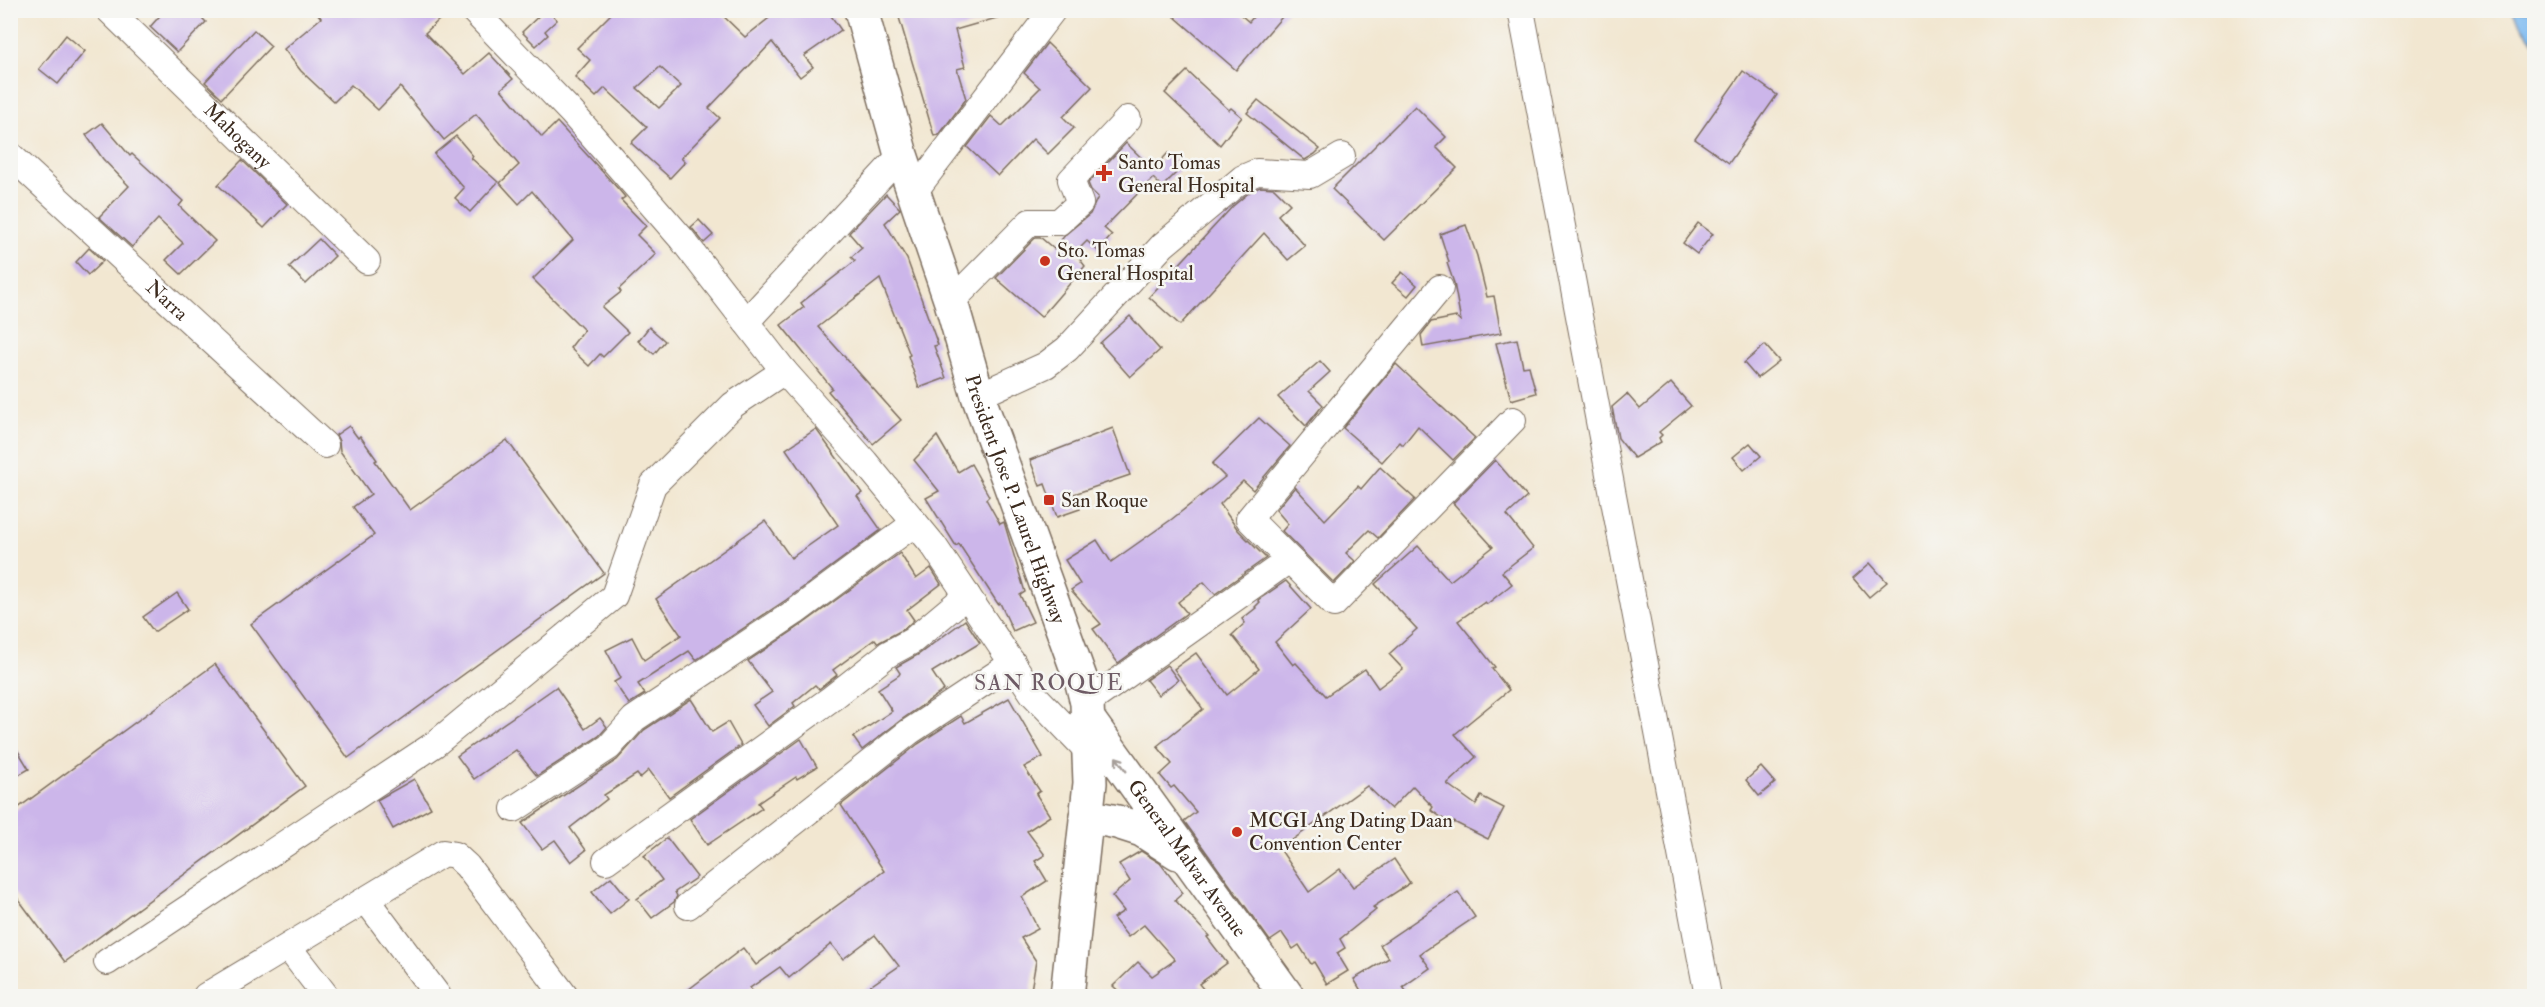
<svg xmlns="http://www.w3.org/2000/svg" width="2545" height="1007" font-family="'IM FELL Double Pica',serif">
<style>
.water{fill:#7fbbf1;stroke:#5d7288;stroke-width:1.5}
.building{fill:#ccb6ea;fill-rule:evenodd}
.lines{fill:none;stroke-linecap:round;stroke-linejoin:round}
.minor-casing{stroke:#7b6c5d;stroke-width:28}
.major-casing{stroke:#7b6c5d;stroke-width:36}
.highway-casing{stroke:#7b6c5d;stroke-width:36}
.minor{stroke:#fff;stroke-width:26}
.major{stroke:#fff;stroke-width:33}
.highway{stroke:#fff;stroke-width:33}
.oneway{stroke:#a79f9a}
.poi-dot{fill:#c8321e;stroke:#f6f6f2;stroke-width:2}
.labels{text-anchor:middle;dominant-baseline:central;stroke-width:5;stroke-linejoin:round;paint-order:stroke}
.street-label{font-size:20px;fill:#3b2a1e;stroke:#f6f6f2}
.poi-label{font-size:20px;fill:#3b2a1e;stroke:#f6f6f2;text-anchor:start}
.quarter-label{font-size:22px;letter-spacing:1.5px;fill:#6e5b65;stroke:#f6f6f2}
</style>
<rect width="100%" height="100%" fill="#f6f6f2"/>
<filter id="ink" filterUnits="userSpaceOnUse"><feTurbulence type="fractalNoise" baseFrequency=".0167" numOctaves="2"/><feDisplacementMap in="SourceGraphic" scale="12" xChannelSelector="R" yChannelSelector="G"/><feConvolveMatrix kernelMatrix="1 2 1 2 8 2 1 2 1" color-interpolation-filters="sRGB"/></filter>
<filter id="wash" filterUnits="userSpaceOnUse"><feTurbulence type="fractalNoise" baseFrequency=".008" numOctaves="4" result="noise"/><feDisplacementMap in="SourceGraphic" scale="24" xChannelSelector="R" yChannelSelector="G"/><feGaussianBlur stdDeviation="1.35" result="paint"/><feColorMatrix in="noise" values="0 0 0 0 0 0 0 0 0 0 0 0 0 0 0 0 0 1.4 0 .05"/><feComposite in="paint" operator="in"/></filter>
<g filter="url(#wash)">
<rect width="100%" height="100%" fill="#f2e7d1"/>
<polygon class="water" points="2512,11 2534,11 2534,42"/>
<g id="blocks">
<g class="building">
<polygon points="165,10 194,10 206,22 177,52 150,27"/>
<polygon points="315,10 430,10 439,20 425,33 465,74 489,53 513,79 501,89 542,137 557,122 620,191 625,197 621,200 646,226 637,235 656,254 619,289 621,292 602,307 628,332 603,357 600,354 589,366 570,348 584,330 533,279 573,240 532,191 519,204 500,183 519,165 476,114 444,140 400,87 378,110 351,85 334,102 301,71 284,49 321,18"/>
<polygon points="545,10 548,10 557,20 545,31 548,35 536,46 522,32"/>
<path d="M615,10H717L745,37L769,18L763,10H827L841,30L804,56L813,67L800,77L772,42L709,108L720,118L681,158L685,162L670,178L631,143L647,127L605,88L596,97L575,77L590,60L577,48ZM660,67L681,86L659,108L637,88Z"/>
<polygon points="912,10 1006,10 1007,15 955,30 965,67 957,69 966,99 939,135 934,136 898,14"/>
<polygon points="1167,10 1235,10 1249,22 1259,10 1288,10 1236,70"/>
<polygon points="254,30 271,46 222,98 205,82"/>
<polygon points="66,35 85,51 58,84 39,69"/>
<polygon points="1047,43 1092,87 1063,117 1074,128 1048,154 1033,139 998,176 967,147 991,116 1002,126 1040,88 1024,73"/>
<polygon points="1187,71 1229,110 1231,108 1242,117 1220,145 1165,93"/>
<polygon points="1743,71 1777,95 1729,163 1695,139"/>
<polygon points="1258,100 1320,149 1315,154 1305,160 1247,113"/>
<polygon points="1415,106 1446,137 1436,147 1457,168 1384,240 1332,189"/>
<polygon points="102,123 130,156 132,154 183,201 179,206 215,241 181,274 166,260 183,243 158,219 132,247 99,217 129,186 103,159 86,135"/>
<polygon points="456,136 473,156 471,158 498,182 470,212 455,198 464,188 434,154"/>
<polygon points="1126,143 1153,169 1168,153 1182,167 1162,187 1153,178 1104,228 1112,235 1098,251 1087,241 1075,253 1085,266 1041,317 996,278 1036,237 1040,237 1054,249 1066,234 1090,214 1098,197 1091,190 1088,183"/>
<polygon points="242,160 287,204 264,228 218,185"/>
<polygon points="1260,187 1274,188 1290,204 1278,215 1305,246 1288,260 1264,233 1180,325 1149,297 1233,206 1251,191"/>
<polygon points="886,194 900,209 885,223 907,259 938,345 934,346 946,378 919,388 908,356 910,355 880,279 818,327 901,420 873,444 828,391 832,388 781,325 804,307 801,303 855,261 851,257 862,248 849,233"/>
<polygon points="699,220 713,235 704,243 691,227"/>
<polygon points="1698,223 1713,234 1697,254 1683,243"/>
<polygon points="1466,225 1477,256 1487,297 1494,296 1501,333 1423,347 1421,335 1431,322 1456,317 1461,321 1454,283 1447,263 1449,262 1440,234"/>
<polygon points="319,239 335,256 306,284 289,267"/>
<polygon points="89,248 103,261 88,275 76,262"/>
<polygon points="1402,272 1417,285 1408,296 1392,283"/>
<polygon points="1130,316 1160,350 1130,377 1100,343"/>
<polygon points="649,327 665,341 654,354 638,341"/>
<polygon points="1517,339 1523,367 1529,366 1536,393 1511,400 1496,343"/>
<polygon points="1765,345 1779,361 1757,378 1744,363"/>
<polygon points="1320,361 1330,372 1309,391 1323,405 1306,426 1278,397"/>
<polygon points="1396,364 1475,438 1453,460 1418,426 1403,445 1400,442 1382,462 1343,428"/>
<polygon points="1671,383 1691,406 1659,432 1662,435 1659,438 1661,442 1634,458 1618,438 1612,407 1627,394 1640,409"/>
<polygon points="1259,418 1290,446 1253,490 1243,481 1220,504 1238,530 1266,558 1215,594 1204,582 1178,602 1187,613 1118,663 1093,629 1101,624 1071,590 1080,584 1065,560 1097,540 1111,562 1172,519 1225,477 1212,464"/>
<polygon points="349,426 358,438 360,436 377,460 375,461 410,510 507,440 604,573 348,758 251,624 374,535 353,507 371,494 340,451 339,441 336,435"/>
<polygon points="1113,428 1130,475 1074,494 1080,509 1057,517 1045,484 1040,486 1030,460"/>
<polygon points="816,429 862,493 857,496 881,530 786,600 696,660 689,651 638,684 645,694 629,704 614,682 621,678 606,650 632,637 644,660 681,635 656,599 765,521 791,558 838,525 786,449"/>
<polygon points="937,436 958,472 971,464 989,496 986,499 1000,524 1004,522 1025,592 1020,595 1033,622 1013,631 1000,603 998,604 959,544 956,546 926,498 939,491 914,460"/>
<polygon points="1750,443 1761,456 1744,470 1733,457"/>
<polygon points="1495,460 1527,497 1507,515 1533,548 1502,572 1512,584 1487,604 1485,602 1458,621 1495,667 1492,669 1509,690 1455,734 1476,757 1447,784 1476,805 1481,796 1504,808 1488,839 1454,822 1452,825 1431,810 1433,807 1413,786 1391,809 1367,786 1280,849 1309,892 1340,869 1353,887 1394,859 1410,883 1373,907 1376,910 1340,939 1345,948 1337,953 1348,971 1327,984 1314,962 1311,964 1299,945 1293,949 1282,933 1270,941 1184,821 1196,812 1174,786 1171,788 1160,775 1172,764 1157,746 1203,709 1174,669 1196,653 1227,695 1259,669 1232,635 1245,623 1242,619 1256,608 1255,607 1260,602 1258,600 1286,581 1311,609 1275,642 1293,665 1296,663 1326,696 1365,669 1378,688 1403,669 1389,654 1417,629 1375,584 1418,546 1450,581 1493,547 1453,503"/>
<polygon points="1380,467 1415,499 1378,538 1369,530 1346,553 1355,561 1334,583 1282,531 1288,524 1276,510 1295,487 1325,520 1358,486 1361,489"/>
<polygon points="900,553 916,579 931,568 941,584 907,610 914,620 904,629 878,643 875,639 833,670 837,675 819,689 815,685 793,703 795,706 768,726 753,705 772,692 748,661 803,624"/>
<polygon points="1870,563 1887,582 1869,597 1853,578"/>
<polygon points="177,593 188,609 154,632 143,617"/>
<polygon points="965,620 980,643 932,672 944,690 901,720 862,750 853,737 892,711 878,689 899,675 900,673 896,667 919,654"/>
<polygon points="215,664 305,786 65,962 10,888 10,814"/>
<polygon points="1167,665 1178,680 1158,695 1146,680"/>
<polygon points="556,687 585,729 600,718 607,727 599,736 537,776 516,750 474,779 457,756"/>
<polygon points="1009,698 1043,757 1024,767 1040,791 1036,794 1050,816 1027,831 1045,855 1035,861 1047,881 1022,897 1038,929 1021,938 1036,961 1030,996 856,996 899,966 875,935 843,959 831,944 789,978 780,967 750,988 756,996 680,996 743,948 756,965 884,871 841,805 918,744 961,716 965,723"/>
<polygon points="691,699 712,732 728,722 741,745 669,797 649,770 640,778 637,774 604,795 607,799 570,828 586,850 571,862 555,840 542,849 522,823 617,760 644,730"/>
<polygon points="10,738 29,769 10,780"/>
<polygon points="801,739 817,767 797,779 796,777 758,803 762,808 707,845 690,819"/>
<polygon points="1761,767 1775,783 1759,796 1746,780"/>
<polygon points="414,779 431,808 393,829 377,800"/>
<polygon points="667,838 697,877 675,892 677,896 674,902 652,918 637,899 662,880 644,856"/>
<polygon points="1141,851 1160,863 1183,893 1175,900 1209,936 1207,937 1227,963 1199,984 1209,996 1124,996 1113,986 1138,962 1152,976 1175,960 1144,925 1128,937 1113,918 1124,911 1112,896 1130,881 1119,864"/>
<polygon points="611,877 629,899 610,914 592,892"/>
<polygon points="1458,892 1475,917 1420,954 1430,968 1403,987 1406,991 1396,996 1364,996 1354,979 1389,958 1380,945"/>
</g>
</g>
</g>
<g filter="url(#ink)">
<use href="#blocks" fill-opacity="0" stroke="#7b6c5d" stroke-width="1.5"/>
<g class="lines">
<g class="minor-casing">
<g id="minor">
<path id="s1" d="M109,10L367,261"/>
<polyline points="473,10 572,113 681,238 784,371 865,462 934,546 1033,694 1090,753"/>
<polyline points="1521,10 1708,996"/>
<path id="s2" d="M10,155L325,445"/>
<polyline points="914,192 1053,10"/>
<polyline points="1440,288 1249,519 1334,604 1513,420"/>
<polyline points="951,302 1030,222 1059,222 1080,203 1071,180 1128,119"/>
<polyline points="746,322 901,155"/>
<polyline points="978,396 1046,365 1067,349 1163,245 1243,178 1257,172 1310,175 1342,156"/>
<polyline points="1087,703 1289,560"/>
<polyline points="514,809 609,747 634,719 795,612 915,523"/>
<polyline points="606,861 832,698 888,654 912,641 967,595"/>
<polyline points="367,901 438,996"/>
<polyline points="688,906 909,732 1013,663"/>
<polyline points="288,947 326,996"/>
<polyline points="107,962 435,744 614,596 653,485 733,405 784,371"/>
<polyline points="206,996 443,853 455,855 467,866 565,996"/>
</g>
</g>
<g class="major-casing">
<g id="major">
<path id="s3" d="M1088,719L1287,996"/>
<polyline points="1086,816 1117,822 1142,830 1178,853"/>
</g>
</g>
<g class="highway-casing">
<g id="highway">
<path id="s4" d="M861,10L901,155L951,302L978,396L1082,683L1087,703L1090,783L1067,996"/>
</g>
</g>
<use href="#minor" class="minor"/>
<use href="#major" class="major"/>
<use href="#highway" class="highway"/>
</g>
<defs><path id="oneway-shaft" d="M-6 0H5M1.5-3L5.5 0L1.5 3" fill="none" stroke-width="1.6" stroke-linecap="round" stroke-linejoin="round" transform="scale(1.5)"/></defs>
<use class="oneway" href="#oneway-shaft" transform="translate(1121 764) rotate(-126)"/>
</g>
<g class="poi-dot">
<path d="M1101 164h6v6h6v6h-6v6h-6v-6h-6v-6h6z"/>
<circle cx="1045" cy="261" r="6"/>
<rect x="1043" y="494" width="12" height="12" rx="3"/>
<circle cx="1237" cy="832" r="6"/>
</g>
<g class="labels">
<g class="street-label">
<text stroke="none"><textPath href="#s1" startOffset="180">Mahogany</textPath></text>
<text stroke="none"><textPath href="#s2" startOffset="214">Narra</textPath></text>
<text stroke="none"><textPath href="#s4" startOffset="513">President Jose P. Laurel Highway</textPath></text>
<text stroke="none"><textPath href="#s3" startOffset="171">General Malvar Avenue</textPath></text>
</g>
<g class="poi-label">
<text x="1118" y="162">Santo Tomas<tspan x="1118" dy="23">General Hospital</tspan></text>
<text x="1057" y="250">Sto. Tomas<tspan x="1057" dy="23">General Hospital</tspan></text>
<text x="1061" y="500">San Roque</text>
<text x="1249" y="820">MCGI Ang Dating Daan<tspan x="1249" dy="23">Convention Center</tspan></text>
</g>
<g class="quarter-label">
<text x="1049" y="683">SAN ROQUE</text>
</g>
</g>
<rect width="2545" height="1007" fill="none" stroke="#f6f6f2" stroke-width="36"/>
</svg>
